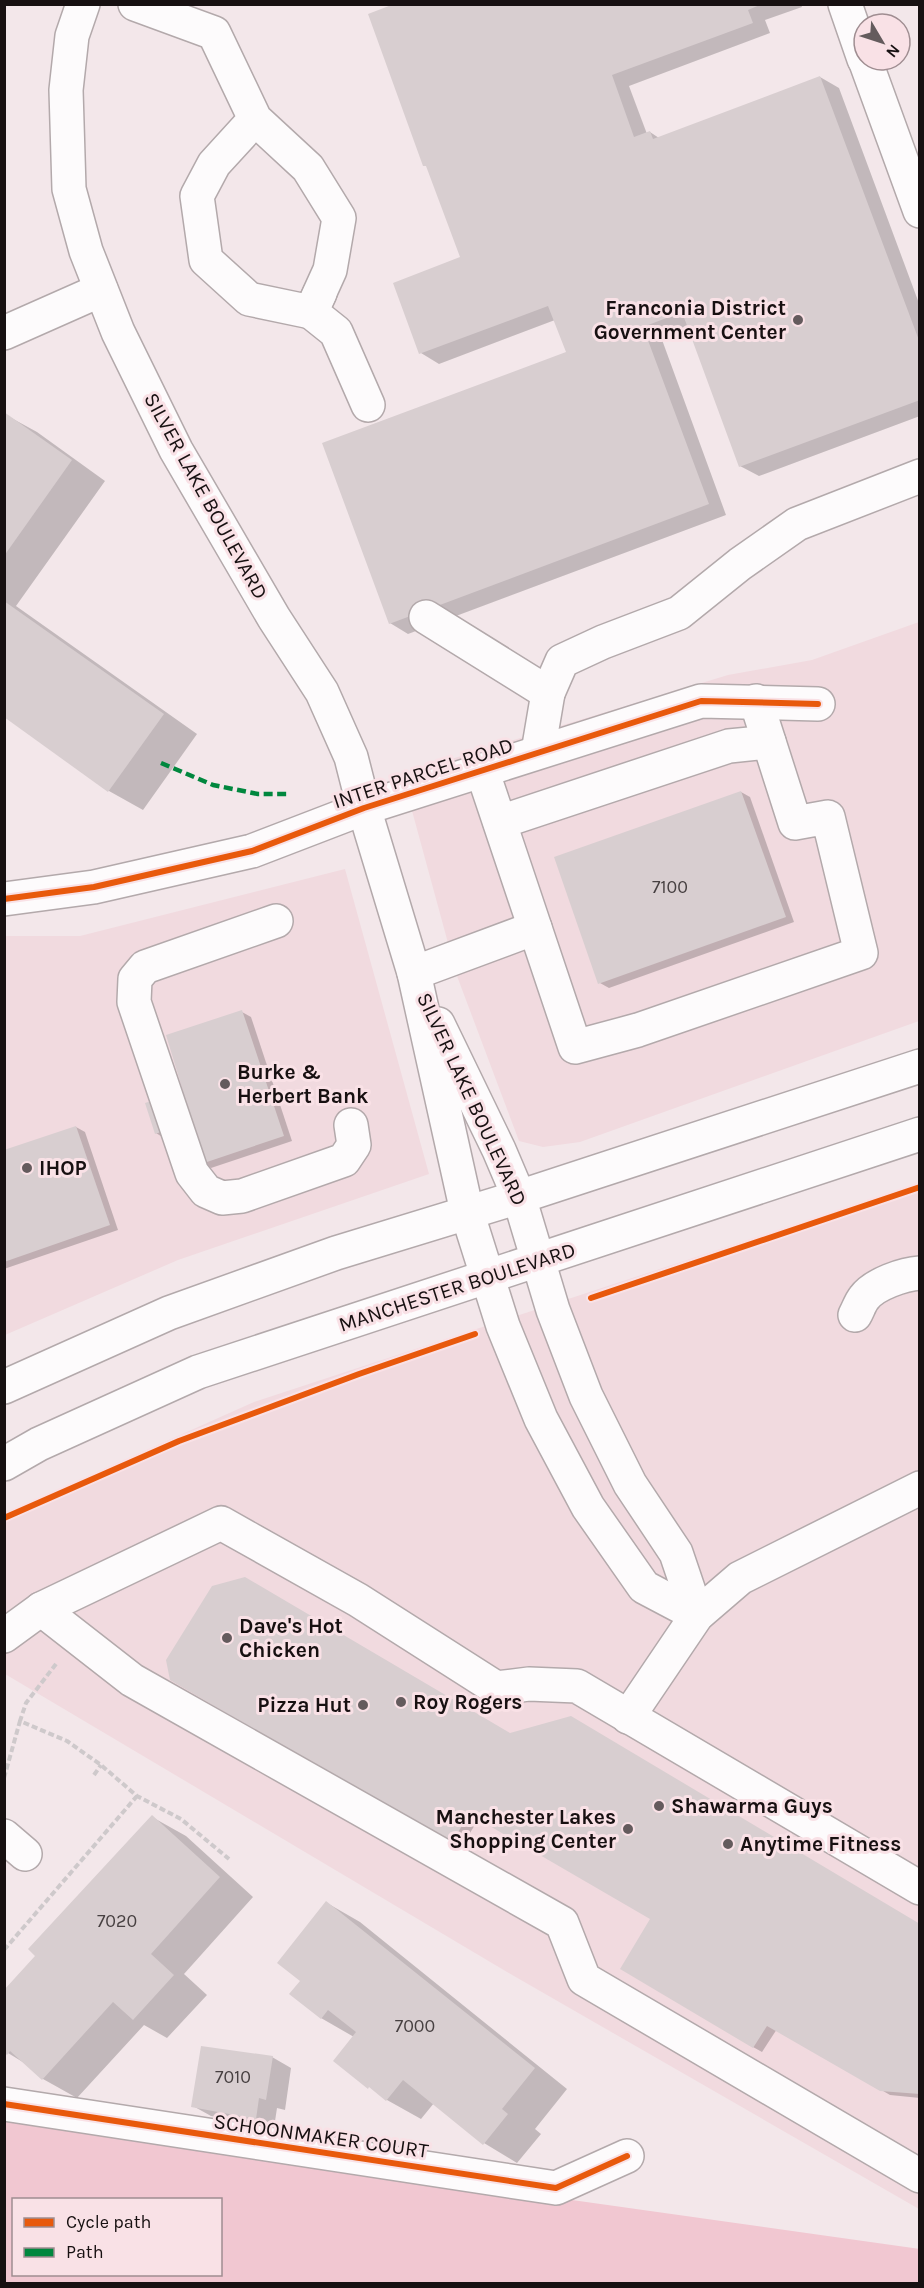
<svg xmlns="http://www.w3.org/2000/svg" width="924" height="2288" font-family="Karla,sans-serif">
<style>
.built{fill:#f1dadf}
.green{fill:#f1c7d1;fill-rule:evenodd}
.shadow{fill:#0003}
.building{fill:#d8ced0}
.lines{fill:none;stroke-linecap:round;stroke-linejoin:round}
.minor-casing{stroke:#b3a9ab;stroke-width:36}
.major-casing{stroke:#b3a9ab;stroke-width:36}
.path{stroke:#cec9cb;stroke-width:4;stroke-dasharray:6 3;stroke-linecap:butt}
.minor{stroke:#fdfbfc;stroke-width:33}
.major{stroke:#fdfbfc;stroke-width:33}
.quiet{stroke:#00873e;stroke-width:4.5;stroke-dasharray:9 4.5;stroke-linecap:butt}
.cycleway-casing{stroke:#f9e1e6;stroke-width:10}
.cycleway{stroke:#e8590c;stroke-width:6}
.poi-dot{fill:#645b5d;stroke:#f9e1e6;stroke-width:2}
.labels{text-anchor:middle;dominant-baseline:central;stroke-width:6;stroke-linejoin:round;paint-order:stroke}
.number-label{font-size:18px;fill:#474041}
.poi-label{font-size:21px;font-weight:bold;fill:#171011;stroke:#f9e1e6;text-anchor:start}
.street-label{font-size:21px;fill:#171011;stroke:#f9e1e6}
</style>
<rect width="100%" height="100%" fill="#f3e7ea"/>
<g class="built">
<polygon points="919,622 919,1021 580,1142 543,1147 519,1141 457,976 402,774 728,675 812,660"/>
<polygon points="345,869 429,1174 178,1260 5,1335 5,936 80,936"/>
<polygon points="919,1184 919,2209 514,1976 5,1674 5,1520 48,1494 254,1402"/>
</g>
<path class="green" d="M5,2120L920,2249L919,2284H5ZM14,2200H220V2274H14Z"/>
<g class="shadow">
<polygon points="398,4 801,4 802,7 765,20 770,33 629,86 647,134 650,132 659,138 820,77 839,88 920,306 920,416 759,476 740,466 689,327 661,337 726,515 408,634 390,623 567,353 555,320 439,364 421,353 462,258 428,167 425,165"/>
<polygon points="4,414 37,432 105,481 16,606 197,734 143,810 109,791 4,715"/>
<polygon points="741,792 750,797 794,922 609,988 600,983"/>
<polygon points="242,1012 251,1017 292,1141 211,1168 156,1133"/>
<polygon points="76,1127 85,1132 118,1230 4,1269 4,1152"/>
<polygon points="171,1680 510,1734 920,1926 920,2098 890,2095 777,2029 762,2052 753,2047 652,1919 479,1818 461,1848"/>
<polygon points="152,1817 186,1836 253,1897 184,1974 207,1995 167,2038 144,2025 77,2098 43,2079 26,2064 8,2053"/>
<polygon points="327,1903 360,1922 567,2089 535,2129 541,2134 517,2163 484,2143 434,2103 421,2119 387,2100 335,2060 354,2037 321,2018 302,1981"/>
<polygon points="272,2057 291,2068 285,2110 277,2108 274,2128 211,2116 193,2106"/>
</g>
<g class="building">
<polygon points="394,4 762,4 748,10 753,23 612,75 634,137 650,131 653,139 820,76 920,343 920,400 739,467 682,312 643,327 709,504 389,624 322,443 566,352 548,306 419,354 393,283 460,257 426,166 423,166 368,14"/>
<polygon points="4,412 72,460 4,556"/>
<polygon points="4,601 164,714 108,792 4,717"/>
<polygon points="741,791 786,917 598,984 554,857"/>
<polygon points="242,1010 284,1136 201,1164 187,1123 155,1134 145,1103 183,1091 166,1035"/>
<polygon points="76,1126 110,1225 4,1262 4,1150"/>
<polygon points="245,1577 510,1733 571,1716 920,1924 920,2094 880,2091 767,2026 753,2048 620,1969 650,1919 469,1814 451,1844 170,1680 166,1660 212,1586"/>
<polygon points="152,1815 220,1877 151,1954 174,1975 133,2020 113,2002 42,2080 10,2051 7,2055 4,2052 4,1990 35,1956 28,1949"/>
<polygon points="326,1901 535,2068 502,2109 508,2114 483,2145 403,2080 386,2101 369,2087 368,2089 333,2061 356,2032 328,2010 321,2019 289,1994 300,1981 277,1963"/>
<polygon points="201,2046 273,2056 266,2100 259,2098 256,2119 191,2107"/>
</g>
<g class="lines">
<g class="minor-casing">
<g id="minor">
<polyline points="83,4 72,36 66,90 69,189 86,251 118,332 176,450 274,618 322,692 351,757 364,808 414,973 467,1212 503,1326 541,1419 588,1507 644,1587 697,1615"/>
<polyline points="135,4 214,33 255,119 308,168 339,218 330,270 311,312 249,299 206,260 197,196 214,164 255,119"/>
<polyline points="845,4 864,59"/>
<polyline points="865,60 920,211"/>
<polyline points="320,293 311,312 336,332 368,405"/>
<polyline points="4,333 101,290"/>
<polyline points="426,617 548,693 538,752"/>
<polyline points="548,693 562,661 603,642 679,613 740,564 797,524 920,476"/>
<polyline points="482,770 575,1047 638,1030 861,953 828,817 795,823 756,701"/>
<polyline points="500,822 729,746 769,742"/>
<polyline points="4,899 94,887 252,851 364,808 701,701 818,704"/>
<polyline points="276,921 145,967 135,979 134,1002 192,1173 206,1191 222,1198 242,1196 344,1160 354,1145 351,1125"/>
<polyline points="414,973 535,928"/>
<polyline points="438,1024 499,1150 519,1197 553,1310 586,1396 630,1484 676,1553 697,1615"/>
<path d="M855,1315C858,1310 860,1303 864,1298C874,1284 904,1274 920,1273"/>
<polyline points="41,1609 132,1680 562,1923 584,1979 920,2176"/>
<polyline points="4,1636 41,1609 221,1523 358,1600 496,1688 529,1684 577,1686 920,1888"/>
<polyline points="628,1717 697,1615 740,1578 920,1488"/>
<polyline points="4,1836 25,1854"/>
<polyline points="4,2104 556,2188 627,2156"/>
</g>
</g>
<g class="major-casing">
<g id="major">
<polyline points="4,1387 169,1313 336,1253 519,1197 920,1066"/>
<polyline points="4,1464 39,1444 198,1372 920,1134"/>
</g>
</g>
<g class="path">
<polyline points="56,1664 26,1703 20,1721 67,1741 101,1765 137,1796 181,1819 229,1859"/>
<polyline points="94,1775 101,1765"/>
<polyline points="4,1778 20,1721"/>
<polyline points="4,1950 137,1796"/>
</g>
<use href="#minor" class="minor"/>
<use href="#major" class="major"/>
<polyline class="quiet" points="161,763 213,785 258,794 290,794"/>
<g class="cycleway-casing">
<g id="cycleway">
<polyline points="4,899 94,887 252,851 364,808 701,701 818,704"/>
<polyline points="591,1298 920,1187"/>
<polyline points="4,1518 179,1441 359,1374 475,1334"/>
<polyline points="4,2104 556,2188 627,2156"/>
</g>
</g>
<use href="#cycleway" class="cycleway"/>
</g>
<g class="poi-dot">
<circle cx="798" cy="320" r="6"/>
<circle cx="225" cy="1084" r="6"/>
<circle cx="27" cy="1168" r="6"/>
<circle cx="227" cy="1638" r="6"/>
<circle cx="401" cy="1702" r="6"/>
<circle cx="363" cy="1705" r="6"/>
<circle cx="659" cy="1806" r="6"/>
<circle cx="628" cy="1829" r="6"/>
<circle cx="728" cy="1844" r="6"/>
</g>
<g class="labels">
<g class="number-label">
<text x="670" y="887">7100</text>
<text x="117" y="1921">7020</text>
<text x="415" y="2026">7000</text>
<text x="233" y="2077">7010</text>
</g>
<g class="poi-label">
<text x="786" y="308" text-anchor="end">Franconia District<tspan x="786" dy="24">Government Center</tspan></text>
<text x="237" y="1072">Burke &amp;<tspan x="237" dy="24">Herbert Bank</tspan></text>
<text x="39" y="1168">IHOP</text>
<text x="239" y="1626">Dave's Hot<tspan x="239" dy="24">Chicken</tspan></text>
<text x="413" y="1702">Roy Rogers</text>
<text x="351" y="1705" text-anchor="end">Pizza Hut</text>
<text x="671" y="1806">Shawarma Guys</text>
<text x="616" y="1817" text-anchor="end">Manchester Lakes<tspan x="616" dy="24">Shopping Center</tspan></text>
<text x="740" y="1844">Anytime Fitness</text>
</g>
<g class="street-label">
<text transform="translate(206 496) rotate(61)">SILVER LAKE BOULEVARD</text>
<text transform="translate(423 773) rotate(-18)">INTER PARCEL ROAD</text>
<text transform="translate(472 1099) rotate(65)">SILVER LAKE BOULEVARD</text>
<text transform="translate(457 1287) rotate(-18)">MANCHESTER BOULEVARD</text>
<text transform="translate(321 2136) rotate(8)">SCHOONMAKER COURT</text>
</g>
</g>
<rect width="924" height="2288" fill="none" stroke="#171011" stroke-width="12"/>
<rect x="12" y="2198" width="210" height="78" fill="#f9e1e6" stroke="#9f8d91" stroke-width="1.5"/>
<rect x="24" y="2218" width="30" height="9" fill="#e8590c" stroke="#9f8d91" stroke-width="1.5"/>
<text x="66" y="2228" font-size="18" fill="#171011">Cycle path</text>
<rect x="24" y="2248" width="30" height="9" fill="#00873e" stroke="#9f8d91" stroke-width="1.5"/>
<text x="66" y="2258" font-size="18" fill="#171011">Path</text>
<g transform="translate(882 42) rotate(129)"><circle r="28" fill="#f9e1e6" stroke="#9f8d91" stroke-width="1.5"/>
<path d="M0-4.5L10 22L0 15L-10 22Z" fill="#645b5d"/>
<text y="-9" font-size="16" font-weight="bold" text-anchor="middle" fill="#171011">N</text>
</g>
</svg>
